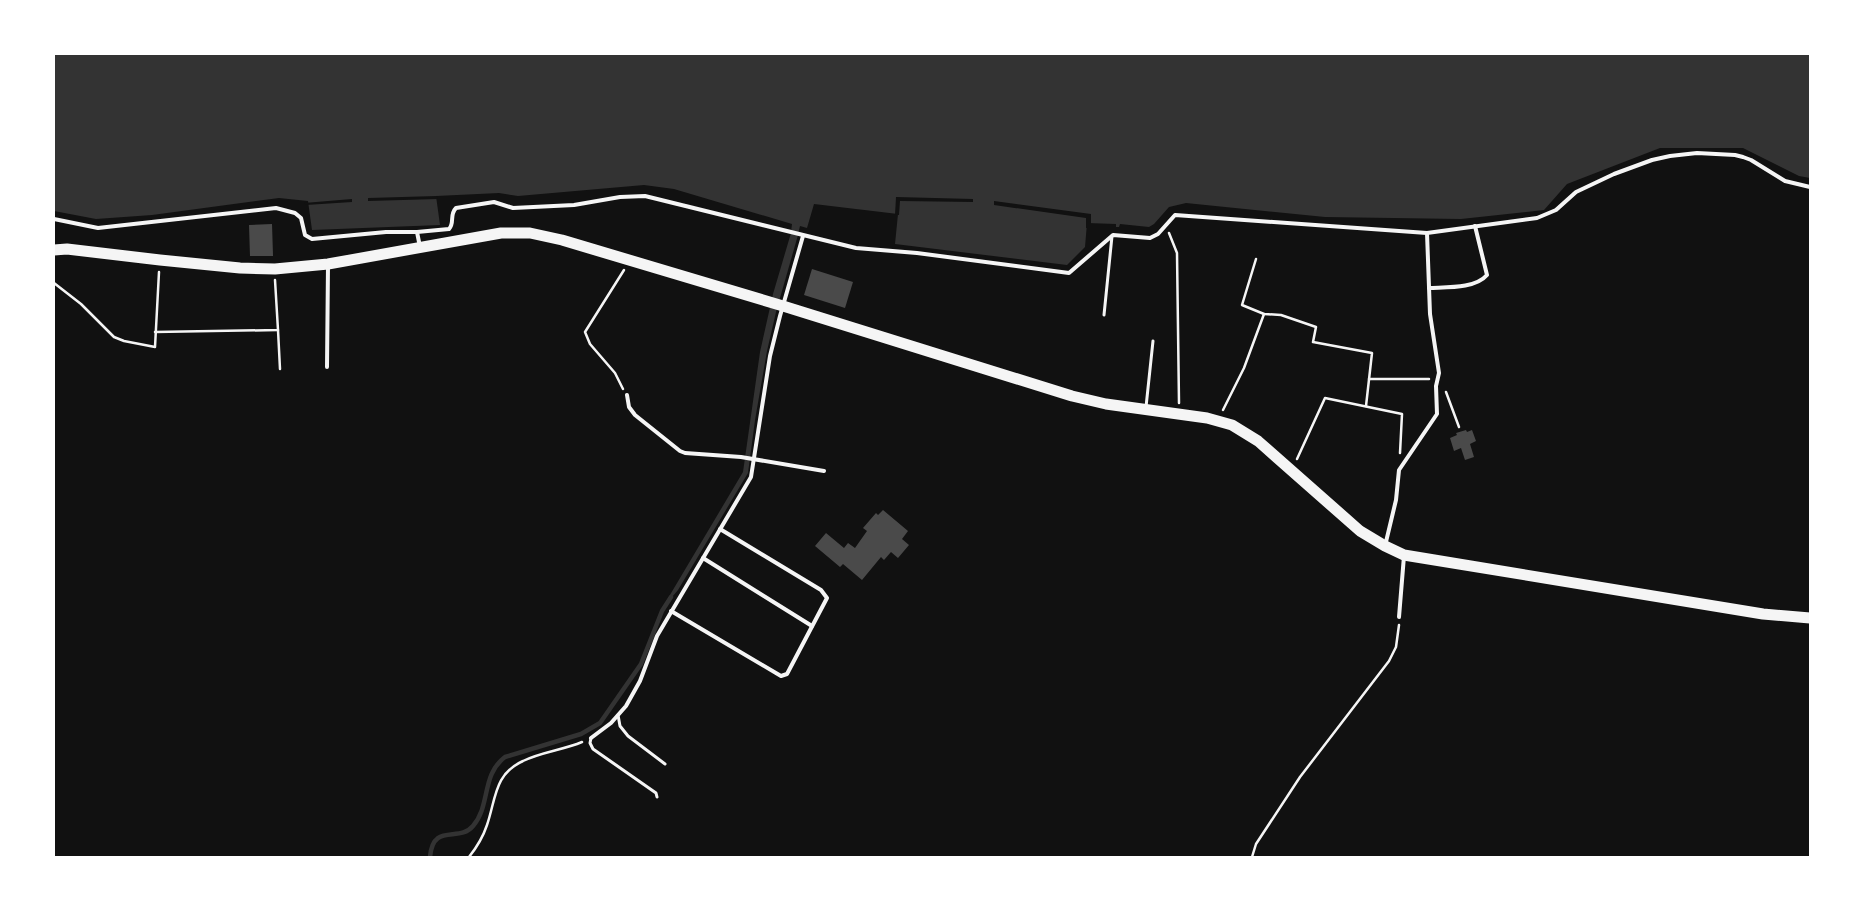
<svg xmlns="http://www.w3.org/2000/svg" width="1864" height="911" font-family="'Golos Text',sans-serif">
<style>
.water{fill:#333}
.pier{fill:#111}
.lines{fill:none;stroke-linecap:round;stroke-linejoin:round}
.stream{stroke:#333;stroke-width:4.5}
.building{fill:#4a4a4a}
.path{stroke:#f5f5f5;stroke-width:2.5}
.service{stroke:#f5f5f5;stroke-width:3}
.minor{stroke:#f5f5f5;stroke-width:4}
.trunk{stroke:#f5f5f5;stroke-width:11}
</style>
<rect width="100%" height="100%" fill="#111"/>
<g class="water">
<polygon points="54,54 1810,54 1810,178 1799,176 1743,148 1660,148 1567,184 1544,210 1461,219 1325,217 1186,203 1169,207 1154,224 1149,227 1120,224 1119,227 1116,227 1116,224 1087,223 1085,247 1067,265 895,244 898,214 814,204 807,228 800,226 798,234 791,232 792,224 674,189 644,185 518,196 499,193 436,196 440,225 312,230 308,201 279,198 152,215 96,219 54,211"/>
<polygon points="791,233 798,235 776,312 767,351 755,420 748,473 678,590 661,610 743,472 760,352 773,294"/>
</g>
<g class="pier">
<polygon points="437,196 438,199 368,201 368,198"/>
<polygon points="896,197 973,199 973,202 900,201 899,215 895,215"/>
<polygon points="352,199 352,202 306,205 304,203"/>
<polygon points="994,201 1091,214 1091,225 1088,225 1088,228 1086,228 1086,218 994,205"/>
</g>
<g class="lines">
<path class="stream" d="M430,857C433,822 459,843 473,826C491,805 481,775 505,757L581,734L600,723L641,664L662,611L671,597"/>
</g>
<g class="building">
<polygon points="272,224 273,256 250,256 249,225"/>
<polygon points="812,269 853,282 845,308 804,295"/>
<polygon points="1466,430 1467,432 1472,430 1476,441 1470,444 1474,457 1465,460 1461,448 1454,451 1450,438 1457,435 1456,433"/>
<polygon points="883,510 908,531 902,539 909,545 898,558 891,552 884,560 881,557 862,580 843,564 840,567 815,546 826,533 844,548 848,543 855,548 867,531 863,528 876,513 878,515"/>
</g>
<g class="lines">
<g class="path">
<polyline points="1169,233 1177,253 1179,403"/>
<polyline points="1256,259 1242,305 1264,314 1281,315 1316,327 1313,342 1372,353 1366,406"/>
<polyline points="54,283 81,304 114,337 124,341 155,347 159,272"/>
<polyline points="278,330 280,369"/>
<polyline points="155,332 278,330 275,280"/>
<polyline points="1369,379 1429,379"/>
<polyline points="623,389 615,373 590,344 585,332 624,270"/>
<polyline points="1446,392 1459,427"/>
<polyline points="1223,410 1244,368 1264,314"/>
<polyline points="1297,459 1325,398 1402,414 1400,453"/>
<path d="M469,857C477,847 483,837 487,825C496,799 494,774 523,761C541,752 563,750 582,742"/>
<polyline points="1252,857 1256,844 1300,777 1389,661 1396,647 1399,625"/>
</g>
<g class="service">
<polyline points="1104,315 1112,236"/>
<polyline points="1146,407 1153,341"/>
<polyline points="618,715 620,726 628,736 665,764"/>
<polyline points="591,738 590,743 593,749 656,793 657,797"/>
</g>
<g class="minor">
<polyline points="54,219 98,228 276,208 295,213 301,218 305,235 312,239 386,232 417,232 420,247"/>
<path d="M417,232L449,229C455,223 449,215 456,208L494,202L513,208L574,205L620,197L645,196L856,248L917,253L1069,273L1113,235L1150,238L1158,234L1175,215L1427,233L1537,218L1556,210L1576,192L1614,174L1652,160L1670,156L1697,153L1735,155L1743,157L1751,160L1785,181L1810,187"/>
<path d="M1429,288C1446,287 1475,289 1487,275L1475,226"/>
<polyline points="327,367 328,265"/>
<polyline points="627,395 629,407 635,415 680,451 685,453 741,457 824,471"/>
<polyline points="1385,546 1396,500 1399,470 1437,414 1436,386 1439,373 1430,314 1427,233"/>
<polyline points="703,558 812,626"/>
<polyline points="671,611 781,676 787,674 827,598 821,590 720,529"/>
<polyline points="1399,617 1404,556"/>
<polyline points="591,738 611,723 626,706 640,681 657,636 751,477 770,356 780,316 803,236"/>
</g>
<polyline class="trunk" points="54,250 67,249 160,260 240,268 275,269 328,264 501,233 530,233 562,240 783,306 1072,396 1106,404 1207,418 1232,425 1258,441 1360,531 1385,546 1404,555 1763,614 1810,618"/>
</g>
<rect width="1864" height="911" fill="none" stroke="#ffffff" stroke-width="110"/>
</svg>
